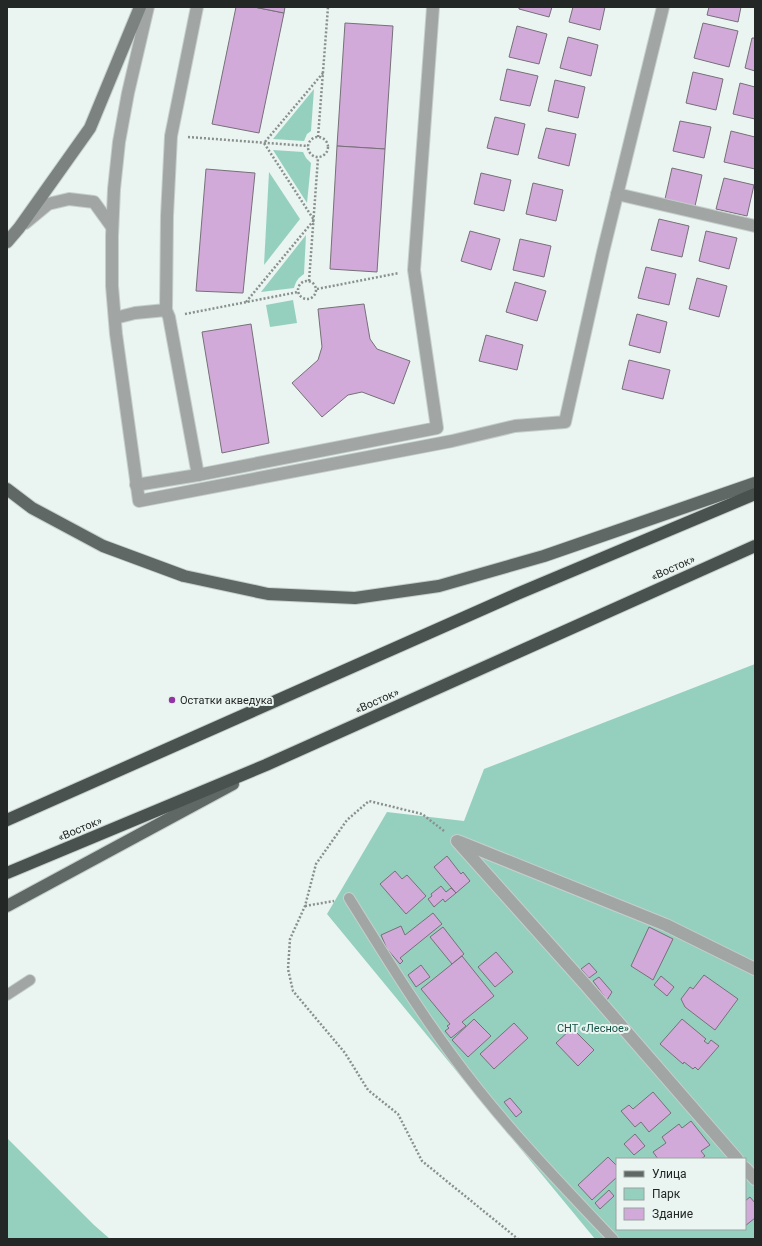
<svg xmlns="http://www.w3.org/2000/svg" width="762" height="1246" font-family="Roboto,sans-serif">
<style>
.green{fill:#95d0bf;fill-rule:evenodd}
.building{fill:#d2aada;stroke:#767077}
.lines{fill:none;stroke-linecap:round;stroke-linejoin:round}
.lane-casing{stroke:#c6cfcc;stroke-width:12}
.street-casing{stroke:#c6cfcc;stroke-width:14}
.secondary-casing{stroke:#c6cfcc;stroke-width:14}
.primary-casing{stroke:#c6cfcc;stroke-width:14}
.highway-casing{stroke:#c6cfcc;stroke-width:14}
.path{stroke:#89908e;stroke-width:2.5;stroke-dasharray:2 2;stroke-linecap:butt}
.lane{stroke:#a1a6a4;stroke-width:10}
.street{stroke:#a1a6a4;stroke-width:12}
.secondary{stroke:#7b827f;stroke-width:12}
.primary{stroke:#606865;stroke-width:12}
.highway{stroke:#49524f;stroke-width:12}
.poi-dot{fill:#9036a2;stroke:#eaf4f1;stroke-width:1.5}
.labels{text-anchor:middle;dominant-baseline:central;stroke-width:4;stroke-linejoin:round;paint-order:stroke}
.street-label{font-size:11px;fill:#232726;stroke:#eaf4f1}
.poi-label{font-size:11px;fill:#232726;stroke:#eaf4f1;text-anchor:start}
.park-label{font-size:11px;fill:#175446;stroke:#eaf4f1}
</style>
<rect width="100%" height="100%" fill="#eaf4f1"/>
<g class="green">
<polygon points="314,89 311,131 307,134 304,141 273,139"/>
<polygon points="273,150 303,152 306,158 311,163 307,203"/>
<polygon points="269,172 300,219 264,265"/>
<path d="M306,235L304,274C298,278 296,281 294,288L261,292Z"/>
<polygon points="293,300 297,323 270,327 266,305"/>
<path d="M755,664V1239H595L327,914L387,812L464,821L484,769ZM617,1159H745V1229H617Z"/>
<polygon points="7,1138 94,1225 110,1239 7,1239"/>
</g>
<g class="building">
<polygon points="236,7 254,7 284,13 259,133 212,124"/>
<polygon points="254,7 285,7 284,13"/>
<polygon points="519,7 552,7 549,17 519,9"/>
<polygon points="573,7 605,7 600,30 569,22"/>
<polygon points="709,7 741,7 738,22 707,15"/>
<polygon points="345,23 393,26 385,149 337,146"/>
<polygon points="703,23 738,31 729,67 694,58"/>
<polygon points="517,26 547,34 539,64 509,57"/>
<polygon points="568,37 598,45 591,76 560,68"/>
<polygon points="752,38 755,38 755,71 745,68"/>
<polygon points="507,69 538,76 530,106 500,100"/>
<polygon points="693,72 723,79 716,110 686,103"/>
<polygon points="555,80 585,87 578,118 548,111"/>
<polygon points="740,83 755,87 755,119 733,114"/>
<polygon points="495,117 525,124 518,155 487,148"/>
<polygon points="680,121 711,127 704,158 673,151"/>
<polygon points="546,128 576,134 569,166 538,158"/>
<polygon points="731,131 755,137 755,169 724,162"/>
<polygon points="337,146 385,149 377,272 330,269"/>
<polygon points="672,168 702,175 695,206 665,199"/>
<polygon points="206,169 255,173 243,293 196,291"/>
<polygon points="481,173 511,180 504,211 474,204"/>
<polygon points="724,178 754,185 747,216 716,209"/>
<polygon points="533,183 563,190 556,221 526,214"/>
<polygon points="659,219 689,226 682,257 651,250"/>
<polygon points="470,231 500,239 491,270 461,261"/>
<polygon points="706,231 737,238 729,269 699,261"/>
<polygon points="520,239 551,246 544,277 513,270"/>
<polygon points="646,267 676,274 669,305 638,298"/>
<polygon points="697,278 727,286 719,317 689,309"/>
<polygon points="515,282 546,291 537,321 506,312"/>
<polygon points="364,304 370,339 377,349 410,361 394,404 362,392 348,395 322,417 292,383 318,360 322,347 318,309"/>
<polygon points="637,314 667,322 660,353 629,345"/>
<polygon points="251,324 269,443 222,453 202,332"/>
<polygon points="486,335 523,345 517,370 479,361"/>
<polygon points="629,360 670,370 663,399 622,389"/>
<polygon points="447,856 461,874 463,872 470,881 456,893 434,867"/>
<polygon points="395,871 402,879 407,875 426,896 406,914 380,884"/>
<polygon points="441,886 446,892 451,888 456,893 445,902 443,899 434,907 428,899 432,896 431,894"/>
<polygon points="433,913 442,924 400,958 403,961 400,964 387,949 381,935 401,926 405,935"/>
<polygon points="443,927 464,954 452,964 430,937"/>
<polygon points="649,927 673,939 653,980 631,966"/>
<polygon points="496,952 513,972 495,987 478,967"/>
<polygon points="462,956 494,996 462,1022 466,1026 451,1038 445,1031 449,1028 447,1026 450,1024 421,989"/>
<polygon points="589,963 597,972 589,978 581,969"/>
<polygon points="421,965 430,977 416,987 408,975"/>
<polygon points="704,975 738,999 715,1030 685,1007 681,999 690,987 693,989"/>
<polygon points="661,976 674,987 667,996 654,985"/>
<polygon points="599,977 612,992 607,1000 593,981"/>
<polygon points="474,1019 491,1036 468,1057 452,1040"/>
<polygon points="682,1019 706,1039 704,1041 708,1044 711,1040 719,1046 698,1070 695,1067 693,1069 684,1062 683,1064 660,1044"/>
<polygon points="514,1023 528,1038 494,1069 480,1054"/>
<polygon points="572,1028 594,1050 578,1066 556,1043"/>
<polygon points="653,1092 671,1113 649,1132 641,1122 635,1127 621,1111 629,1105 633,1109"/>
<polygon points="510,1098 522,1112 516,1117 504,1102"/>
<polygon points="691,1121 710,1145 701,1151 705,1156 701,1159 658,1159 653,1152 666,1143 662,1137 679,1124 682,1128"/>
<polygon points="635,1134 645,1146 634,1155 624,1144"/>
<polygon points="608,1157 617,1166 617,1177 592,1200 578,1185"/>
<polygon points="609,1190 614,1196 600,1209 595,1203"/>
<polygon points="750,1197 755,1203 755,1218 745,1226 745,1201"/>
</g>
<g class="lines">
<g class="lane-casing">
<g id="lane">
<path d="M349,898C382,951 415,1005 452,1055C500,1121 557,1180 613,1239"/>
<polyline points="7,995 30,980"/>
</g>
</g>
<g class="street-casing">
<g id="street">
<polyline points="148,7 128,93 119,142 114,189 112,236 112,286 116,334 139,501 452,441 515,426 565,422 603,252 663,7"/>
<polyline points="197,7 171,136 167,216 166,310 169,317 198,475"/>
<polyline points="617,194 755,226"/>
<polyline points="25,223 48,204 69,199 94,202 112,227"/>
<polyline points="115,318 135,313 166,310"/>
<polyline points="136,485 198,475 437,428 414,270 433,7"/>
<polyline points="457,841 584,983 737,1159"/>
<polyline points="460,842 666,925 755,969"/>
<polyline points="745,1168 755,1179"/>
</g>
</g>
<g class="secondary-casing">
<polyline id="secondary" points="7,242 19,228 90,128 140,7"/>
</g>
<g class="primary-casing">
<g id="primary">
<polyline points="7,489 32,508 103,546 184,576 268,594 355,598 439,586 544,556 755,483"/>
<polyline points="7,906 233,784"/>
</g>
</g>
<g class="highway-casing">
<g id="highway">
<polyline points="7,820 517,594 755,494"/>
<polyline points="7,873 266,765 755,546"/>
</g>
</g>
<g class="path">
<circle cx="318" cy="147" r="10"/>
<polyline points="188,137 308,146"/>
<polyline points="318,137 328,7"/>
<circle cx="307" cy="290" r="9"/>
<polyline points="309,281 318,158"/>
<polyline points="317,289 399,273"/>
<polyline points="246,302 314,220 264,143 323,73"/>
<polyline points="185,314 298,292"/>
<polyline points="444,831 422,814 369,801 347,820 316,864 305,906 290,939 288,969 293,991 345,1053 368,1090 398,1114 422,1161 518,1239"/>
<polyline points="305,906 334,901"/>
</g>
<use href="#lane" class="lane"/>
<use href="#street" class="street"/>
<use href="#secondary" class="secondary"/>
<use href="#primary" class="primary"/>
<use href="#highway" class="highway"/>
</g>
<circle class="poi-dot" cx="172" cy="700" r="4"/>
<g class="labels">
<g class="street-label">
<text transform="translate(673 568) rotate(-24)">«Восток»</text>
<text transform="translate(377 701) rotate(-24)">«Восток»</text>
<text transform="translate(80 829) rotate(-23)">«Восток»</text>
</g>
<g class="poi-label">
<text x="180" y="700">Остатки акведука</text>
</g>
<g class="park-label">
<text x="593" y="1028">СНТ «Лесное»</text>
</g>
</g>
<rect width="762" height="1246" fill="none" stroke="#232726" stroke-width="16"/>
<rect x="616" y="1158" width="130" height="72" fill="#eaf4f1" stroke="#9aa2a0"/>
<rect x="624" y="1171" width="20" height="6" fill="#606865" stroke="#9aa2a0"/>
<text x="652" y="1178" font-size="12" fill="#232726">Улица</text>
<rect x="624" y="1188" width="20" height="12" fill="#95d0bf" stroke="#9aa2a0"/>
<text x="652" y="1198" font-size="12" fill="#232726">Парк</text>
<rect x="624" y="1208" width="20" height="12" fill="#d2aada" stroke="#9aa2a0"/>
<text x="652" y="1218" font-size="12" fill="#232726">Здание</text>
</svg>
